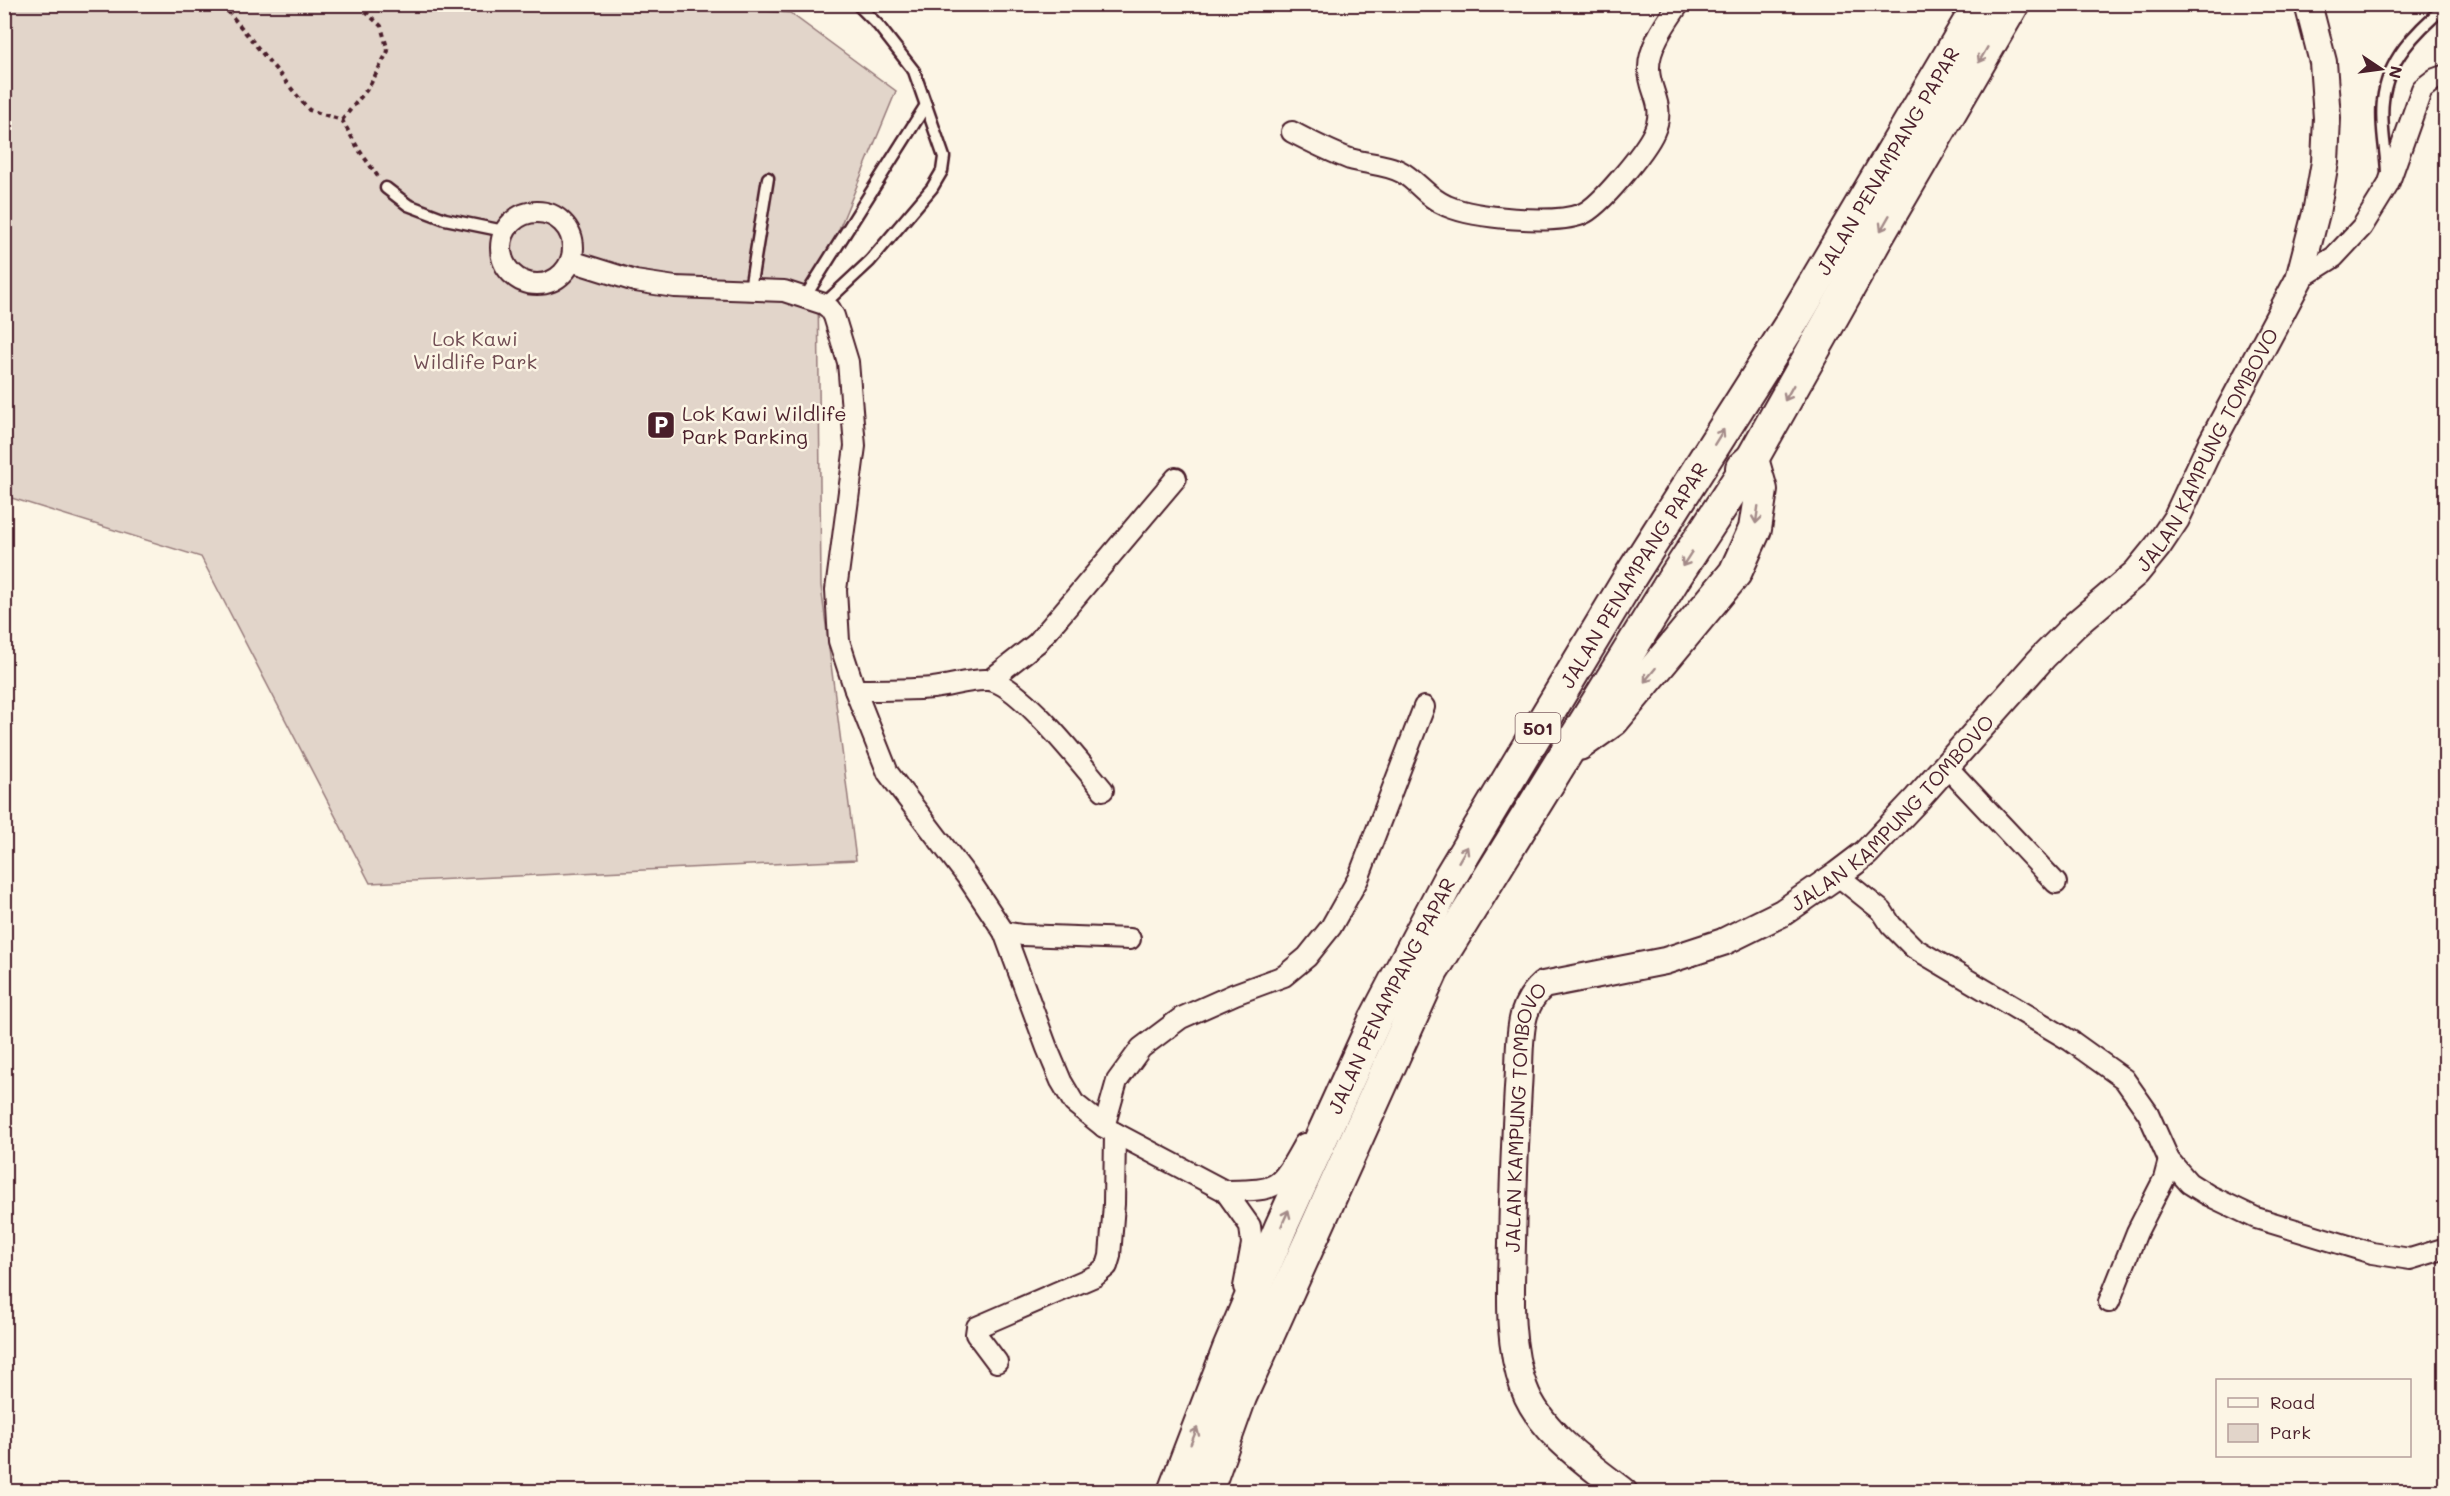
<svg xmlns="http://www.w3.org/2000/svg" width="2450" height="1496" font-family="Mali,sans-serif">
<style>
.green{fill:#e2d5ca;stroke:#967a7a;stroke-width:1.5}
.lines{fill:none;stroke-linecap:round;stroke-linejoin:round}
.service-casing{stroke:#4a1f2b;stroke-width:15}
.minor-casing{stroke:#4a1f2b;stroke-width:24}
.tertiary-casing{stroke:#4a1f2b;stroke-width:30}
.primary-casing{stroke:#4a1f2b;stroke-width:36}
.path{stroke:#4a1f2b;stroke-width:4;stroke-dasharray:4.5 4.5;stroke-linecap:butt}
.service{stroke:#fcf5e5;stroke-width:10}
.minor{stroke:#fcf5e5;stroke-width:20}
.tertiary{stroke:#fcf5e5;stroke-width:26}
.primary{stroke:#fcf5e5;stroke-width:32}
.oneway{stroke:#a38a88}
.labels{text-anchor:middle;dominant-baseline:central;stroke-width:5;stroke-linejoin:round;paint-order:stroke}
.shield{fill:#fcf5e5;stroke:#7f5f63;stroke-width:1.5}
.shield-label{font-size:18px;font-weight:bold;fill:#4a1f2b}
.street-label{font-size:20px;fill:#4a1f2b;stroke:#fcf5e5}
.park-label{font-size:20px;fill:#704c53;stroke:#fcf5e5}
.poi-label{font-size:20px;fill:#4a1f2b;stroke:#fcf5e5;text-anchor:start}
</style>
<rect width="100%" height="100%" fill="#fcf5e5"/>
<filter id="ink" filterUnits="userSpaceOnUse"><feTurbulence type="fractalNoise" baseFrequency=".0167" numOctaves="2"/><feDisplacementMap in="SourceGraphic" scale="12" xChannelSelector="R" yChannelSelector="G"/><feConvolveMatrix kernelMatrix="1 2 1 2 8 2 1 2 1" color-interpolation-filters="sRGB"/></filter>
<g filter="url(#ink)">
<polygon class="green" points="676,4 790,13 896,91 818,280 821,586 856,860 370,883 201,557 5,496 4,5"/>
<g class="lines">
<g class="service-casing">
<g id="service">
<path d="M2387,172C2386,149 2380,124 2383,101C2387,60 2416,31 2446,6"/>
<polyline points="386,188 408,205 445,219 504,231"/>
<polyline points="750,289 768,178"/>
<polyline points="805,297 926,105"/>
<polyline points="824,304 870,261 932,188 942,171 944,157 914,71 878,25 857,4"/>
</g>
</g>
<g class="minor-casing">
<g id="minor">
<path d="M1292,132C1311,142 1331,152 1350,159C1367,164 1388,164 1403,173C1419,183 1429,199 1447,206C1475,218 1553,225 1582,214C1600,207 1646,150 1654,132C1666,105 1650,94 1649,70C1648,47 1666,23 1679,4"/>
<circle cx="537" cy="248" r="36"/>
<polyline points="571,261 635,281 675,287 784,291 824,304 830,309 834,316 848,362 855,446 836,590 839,641 855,690 888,773 968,878 1004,932 1047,1048 1061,1081 1074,1103 1104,1127 1225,1191 1250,1226 1252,1244 1244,1287"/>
<polyline points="2299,279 2334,257 2362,227 2388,185 2422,89 2435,79 2446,75"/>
<polyline points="990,680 1037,643 1176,478"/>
<path d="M855,690C881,690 908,690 933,688C951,686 970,679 988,680C1018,682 1083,766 1103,790"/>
<polyline points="1945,765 2056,883"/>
<polyline points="1837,875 1882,911 1891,925 1914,948 2071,1041 2124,1079 2148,1113 2169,1160 2189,1183 2208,1195 2256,1218 2372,1253 2410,1259 2446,1248"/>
<polyline points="1004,932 1022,935 1130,939"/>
<polyline points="1104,1127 1117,1081 1141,1048 1181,1018 1235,994 1284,976 1307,957 1331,927 1358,879 1424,707"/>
<path d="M1225,1191C1278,1190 1278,1191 1304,1144"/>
<polyline points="2109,1302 2137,1232 2164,1179 2169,1160"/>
<polyline points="997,1362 976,1334 977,1327 1095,1276 1107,1266 1110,1256 1114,1204 1115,1133"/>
</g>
</g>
<g class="tertiary-casing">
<g id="tertiary">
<path id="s1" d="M1624,1492C1588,1464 1540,1432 1524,1388C1507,1343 1511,1289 1512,1243C1513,1191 1515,1139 1518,1088C1520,1065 1518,1037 1524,1015C1528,1002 1533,994 1543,985L1665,961L1723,942L1782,913L1837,875L1866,853L1917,799L2043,657L2075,625L2136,573L2158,546L2176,519L2211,444L2299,279L2316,213L2325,162L2327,118L2323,62L2308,4"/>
</g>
</g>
<g class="primary-casing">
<g id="primary">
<polyline points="1579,744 1613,720 1735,573 1755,529 1761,490 1752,459 1742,468"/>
<path id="s2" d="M1174,1492L1229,1349L1281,1227L1376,1018L1450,877L1630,577L1792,322L1980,4"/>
<polyline points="1206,1492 1240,1397 1432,971 1673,580 1752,459 1876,239 2013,4"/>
</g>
</g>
<g class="path">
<polyline points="222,4 309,110 342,120 359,150 379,178"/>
<polyline points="342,120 369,87 388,51 381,26 357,4"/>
</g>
<use href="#service" class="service"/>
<use href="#minor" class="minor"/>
<use href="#tertiary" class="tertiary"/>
<use href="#primary" class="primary"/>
</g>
<defs><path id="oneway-shaft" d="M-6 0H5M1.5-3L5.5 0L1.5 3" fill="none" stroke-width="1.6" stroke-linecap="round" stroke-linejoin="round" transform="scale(1.5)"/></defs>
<g class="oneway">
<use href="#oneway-shaft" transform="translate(1983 55) rotate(120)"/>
<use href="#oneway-shaft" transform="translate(1885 223) rotate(120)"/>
<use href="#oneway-shaft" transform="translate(1789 393) rotate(119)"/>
<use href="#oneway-shaft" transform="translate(1719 437) rotate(-58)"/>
<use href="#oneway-shaft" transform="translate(1757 515) rotate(98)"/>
<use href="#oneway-shaft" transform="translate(1687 559) rotate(123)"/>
<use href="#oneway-shaft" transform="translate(1650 675) rotate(129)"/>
<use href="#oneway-shaft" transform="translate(1463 854) rotate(-60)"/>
<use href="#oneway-shaft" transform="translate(1285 1218) rotate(-66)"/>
<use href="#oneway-shaft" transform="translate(1194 1436) rotate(-68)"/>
</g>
</g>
<defs>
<g id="parking-square" transform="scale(1.5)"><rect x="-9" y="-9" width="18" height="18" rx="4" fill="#4a1f2b" stroke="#fcf5e5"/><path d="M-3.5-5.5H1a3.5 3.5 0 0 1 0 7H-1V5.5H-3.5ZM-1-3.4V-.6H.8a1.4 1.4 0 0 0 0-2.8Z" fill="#fff"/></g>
</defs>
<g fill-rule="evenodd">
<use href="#parking-square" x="661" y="425"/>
</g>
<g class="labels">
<rect class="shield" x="1515.5" y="713" width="45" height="30" rx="4.5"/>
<g class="shield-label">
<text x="1538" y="728">501</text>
</g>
<g class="street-label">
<text stroke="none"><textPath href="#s2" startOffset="1514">JALAN PENAMPANG PAPAR</textPath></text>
<text stroke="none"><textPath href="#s1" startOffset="1444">JALAN KAMPUNG TOMBOVO</textPath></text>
<text stroke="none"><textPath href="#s2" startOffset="1028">JALAN PENAMPANG PAPAR</textPath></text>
<text stroke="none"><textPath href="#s1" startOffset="958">JALAN KAMPUNG TOMBOVO</textPath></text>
<text stroke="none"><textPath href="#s2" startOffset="542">JALAN PENAMPANG PAPAR</textPath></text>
<text stroke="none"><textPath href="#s1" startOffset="420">JALAN KAMPUNG TOMBOVO</textPath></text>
</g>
<g class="park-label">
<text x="475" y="338">Lok Kawi<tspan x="475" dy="23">Wildlife Park</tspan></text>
</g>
<g class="poi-label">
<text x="682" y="413">Lok Kawi Wildlife<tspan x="682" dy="23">Park Parking</tspan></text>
</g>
</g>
<rect width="2450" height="1496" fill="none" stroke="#fcf5e5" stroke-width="24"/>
<rect x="12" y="12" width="2426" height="1472" fill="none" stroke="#4a1f2b" stroke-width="2" filter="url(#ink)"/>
<rect x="2216" y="1379" width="195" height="78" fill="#fcf5e5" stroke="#b59f9b" stroke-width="1.5"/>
<rect x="2228" y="1398" width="30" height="9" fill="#fcf5e5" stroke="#b59f9b" stroke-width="1.5"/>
<text x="2270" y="1409" font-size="18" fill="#4a1f2b">Road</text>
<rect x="2228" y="1424" width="30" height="18" fill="#e2d5ca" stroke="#b59f9b" stroke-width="1.5"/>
<text x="2270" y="1439" font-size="18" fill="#4a1f2b">Park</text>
<g transform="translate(2381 69) rotate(103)" stroke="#fcf5e5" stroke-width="4.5" paint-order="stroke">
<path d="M0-4.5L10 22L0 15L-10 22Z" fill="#4a1f2b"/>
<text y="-9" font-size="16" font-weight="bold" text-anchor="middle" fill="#4a1f2b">N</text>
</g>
</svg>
